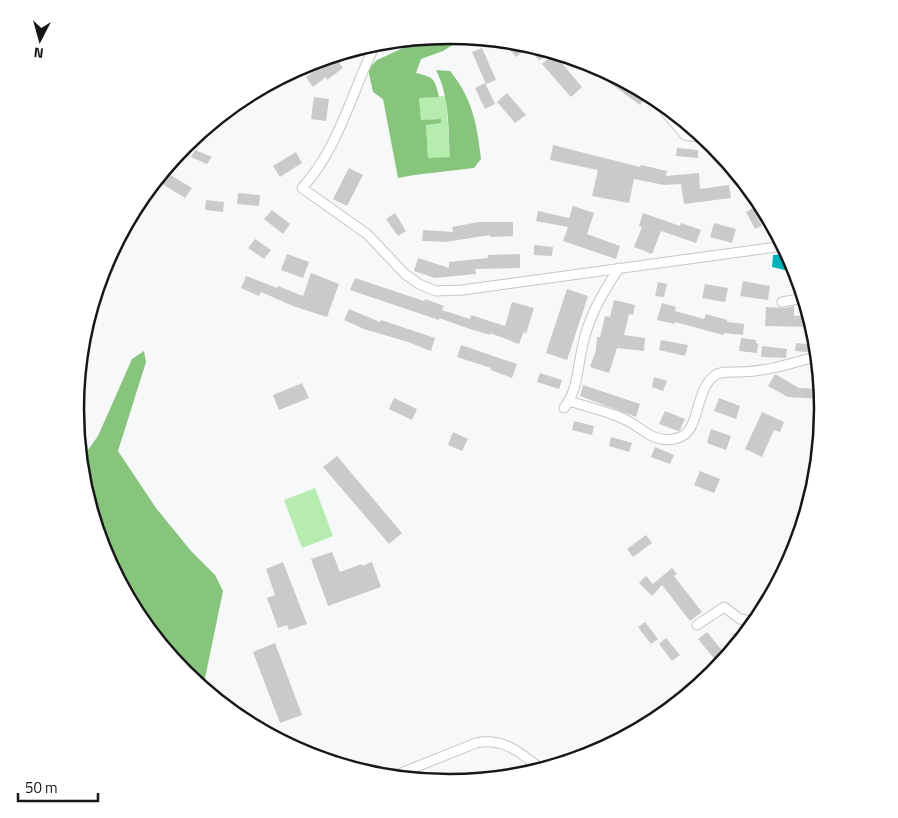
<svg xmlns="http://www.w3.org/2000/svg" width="898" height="818" font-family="'Titillium Web',sans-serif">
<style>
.green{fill:#b7ecaf}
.forest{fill:#87c57d}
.water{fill:#00b2ba}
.building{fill:#c9cacc}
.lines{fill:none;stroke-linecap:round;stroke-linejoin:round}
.street-casing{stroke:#c5c6c8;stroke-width:11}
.street{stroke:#fff;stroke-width:9}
.rim{fill:none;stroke:#171718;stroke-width:2.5}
</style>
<rect width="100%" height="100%" fill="#f7f8fa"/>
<g class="green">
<polygon points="446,96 450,157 428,159 426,124 441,123 441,119 421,120 419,98"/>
<polygon points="315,488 333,536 302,548 284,500"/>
</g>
<g class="forest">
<path d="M449,35L455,36L459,41L443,51L421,59L416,73C434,77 435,79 439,97L419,98L421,120L441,119V123L426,125L428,158L450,157C448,127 450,98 436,70L450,71C473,99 477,125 481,159L474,168L414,175L398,178L383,99L373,92L368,69L377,60L425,38Z"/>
<path d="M144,351L146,362L118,451L156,508L191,551L215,575L223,591L203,688C139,636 88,543 80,461L98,436L132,359Z"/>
</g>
<polygon class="water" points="788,254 797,273 772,267 773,255"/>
<g class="building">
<polygon points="502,40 521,42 526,48 516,57"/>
<polygon points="524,43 557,53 539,60"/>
<polygon points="482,48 496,80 486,84 472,52"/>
<polygon points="554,54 582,87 571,97 542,64"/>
<polygon points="336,58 343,68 327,80 326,77 313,87 306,77 319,68 320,70"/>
<polygon points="612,74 636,87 647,95 640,105 607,81"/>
<polygon points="485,83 495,104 485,109 475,88"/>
<polygon points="507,93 526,115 515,123 497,102"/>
<polygon points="314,97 329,99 326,121 311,119"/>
<polygon points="553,145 640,167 641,165 667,171 666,176 699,173 700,189 729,185 731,198 684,204 681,184 664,185 634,179 629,203 592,196 598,170 550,160"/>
<polygon points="677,148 698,150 698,158 676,156"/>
<polygon points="195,150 212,157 207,164 191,157"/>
<polygon points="296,152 302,163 280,177 273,166"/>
<polygon points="349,168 363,175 347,206 333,199"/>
<polygon points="167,173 192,188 185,198 161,183"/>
<polygon points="238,193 260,195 259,206 237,204"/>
<polygon points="206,200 224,202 223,212 205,210"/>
<polygon points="573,206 594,213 587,234 620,246 616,259 563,241 568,227 536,221 538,211 569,218"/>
<polygon points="753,208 762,226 755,229 746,212"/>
<polygon points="272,210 290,224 283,234 264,219"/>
<polygon points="395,213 406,231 398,236 386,219"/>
<polygon points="643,213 680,226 681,223 701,230 696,243 661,231 652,254 634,247 642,227 639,226"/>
<polygon points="479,222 513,222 513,236 490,237 490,235 445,242 422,241 423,230 453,232 452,227"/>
<polygon points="714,223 736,229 732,243 710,237"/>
<polygon points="255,239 271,250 264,259 248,248"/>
<polygon points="534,245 553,247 552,256 534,255"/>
<polygon points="287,254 309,262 303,278 281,270"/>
<polygon points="520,254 520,268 475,269 476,274 435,278 414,271 418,258 449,268 449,262 488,258 488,255"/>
<polygon points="311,273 339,284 327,317 293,306 261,292 259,296 241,288 246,276 277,288 278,286 303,296"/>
<polygon points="355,278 424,301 425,299 444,306 442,310 470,319 471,315 505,326 512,302 534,308 526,334 524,331 519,344 490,333 490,335 467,328 439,318 439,320 350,290"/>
<polygon points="743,281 770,286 768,300 740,296"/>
<polygon points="658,282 667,284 664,297 655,296"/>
<polygon points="705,284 728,288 725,302 702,298"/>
<polygon points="567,289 588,296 567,360 546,353"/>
<polygon points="614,300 635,305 633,315 629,314 624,335 645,338 644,351 617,348 609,373 590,367 596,350 597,337 600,337 605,316 610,317"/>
<polygon points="662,303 676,307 675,311 704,319 706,314 727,320 727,322 744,324 743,335 724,333 723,335 675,322 675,324 657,320"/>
<polygon points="794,306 794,316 810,315 813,327 765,326 766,307 786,308"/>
<polygon points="349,309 380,322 381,320 435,338 431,351 408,342 364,329 344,320"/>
<polygon points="741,338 756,340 756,343 758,344 757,353 739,351"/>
<polygon points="661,340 688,345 685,356 659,350"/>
<polygon points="796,343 814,345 813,351 807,352 795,351"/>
<polygon points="461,345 517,364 512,378 491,370 491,368 457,357"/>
<polygon points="762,346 787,349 786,358 761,357"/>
<polygon points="540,373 562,380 559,389 537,382"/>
<polygon points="775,374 799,388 821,389 821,399 788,397 768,386"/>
<polygon points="654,377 667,381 663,391 652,387"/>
<polygon points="302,383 309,398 279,410 273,395"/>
<polygon points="583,385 640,404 636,417 580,396"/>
<polygon points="394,398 417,409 412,420 389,409"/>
<polygon points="719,398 740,406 736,419 714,411"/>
<polygon points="665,411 685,419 680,430 678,431 659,424"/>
<polygon points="762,412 784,422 780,432 774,430 762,457 745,449"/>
<polygon points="574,421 594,426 592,435 572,430"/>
<polygon points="711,429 731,436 726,450 707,443"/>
<polygon points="453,432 468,439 462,451 448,445"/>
<polygon points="611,437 632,443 629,452 609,446"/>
<polygon points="655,447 674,455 670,464 651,457"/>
<polygon points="337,456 402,533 389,544 323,467"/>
<polygon points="700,471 720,479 714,493 694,485"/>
<polygon points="646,535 652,543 633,557 627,549"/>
<polygon points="332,552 340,572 362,564 362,566 372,562 381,587 328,606 311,559"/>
<polygon points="283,562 307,624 289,630 287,625 278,628 267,598 275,595 266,569"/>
<polygon points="672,568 677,574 674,576 702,612 690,621 662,585 652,596 639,583 646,576 653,584"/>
<polygon points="645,622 658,639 651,644 638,627"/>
<polygon points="707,632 725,654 716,661 698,639"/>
<polygon points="666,638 680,655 672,661 659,644"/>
<polygon points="275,643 302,715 280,723 253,652"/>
</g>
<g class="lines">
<g class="street-casing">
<g id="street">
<path d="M377,42C369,56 364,69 358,84C343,121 329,159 302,188L367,234L405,274L419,284L436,291L462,290L784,246"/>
<polyline points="660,101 667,114 685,135 705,138"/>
<polyline points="782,302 804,298"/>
<path d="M569,401C585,406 601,410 617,416C631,421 638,428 650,435C665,443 685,441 692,425C699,410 700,387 714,376C720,371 731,372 739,372C766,372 792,363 818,356"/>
<path d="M564,408C578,390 577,370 582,349C588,317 602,294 619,268"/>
<polyline points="697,625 724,607 740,619 756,622"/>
<path d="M391,777L476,743C505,737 521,754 543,770"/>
</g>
</g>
<use href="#street" class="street"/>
</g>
<path d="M0 0H898V818H0ZM84 409a365 365 0 1 1 730 0a365 365 0 1 1-730 0Z" fill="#fff" fill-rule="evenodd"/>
<path class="rim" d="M84 409a365 365 0 1 1 730 0a365 365 0 1 1-730 0Z"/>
<g transform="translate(40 40) rotate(186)" stroke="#ffffff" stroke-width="4" paint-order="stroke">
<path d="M0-4L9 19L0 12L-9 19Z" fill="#171718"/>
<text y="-8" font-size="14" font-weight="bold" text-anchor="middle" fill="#171718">N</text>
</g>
<path d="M18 793v8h80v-8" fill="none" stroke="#171718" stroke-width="2.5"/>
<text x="25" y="793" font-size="15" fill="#171718" stroke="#ffffff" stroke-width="4" paint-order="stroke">50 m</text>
</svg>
